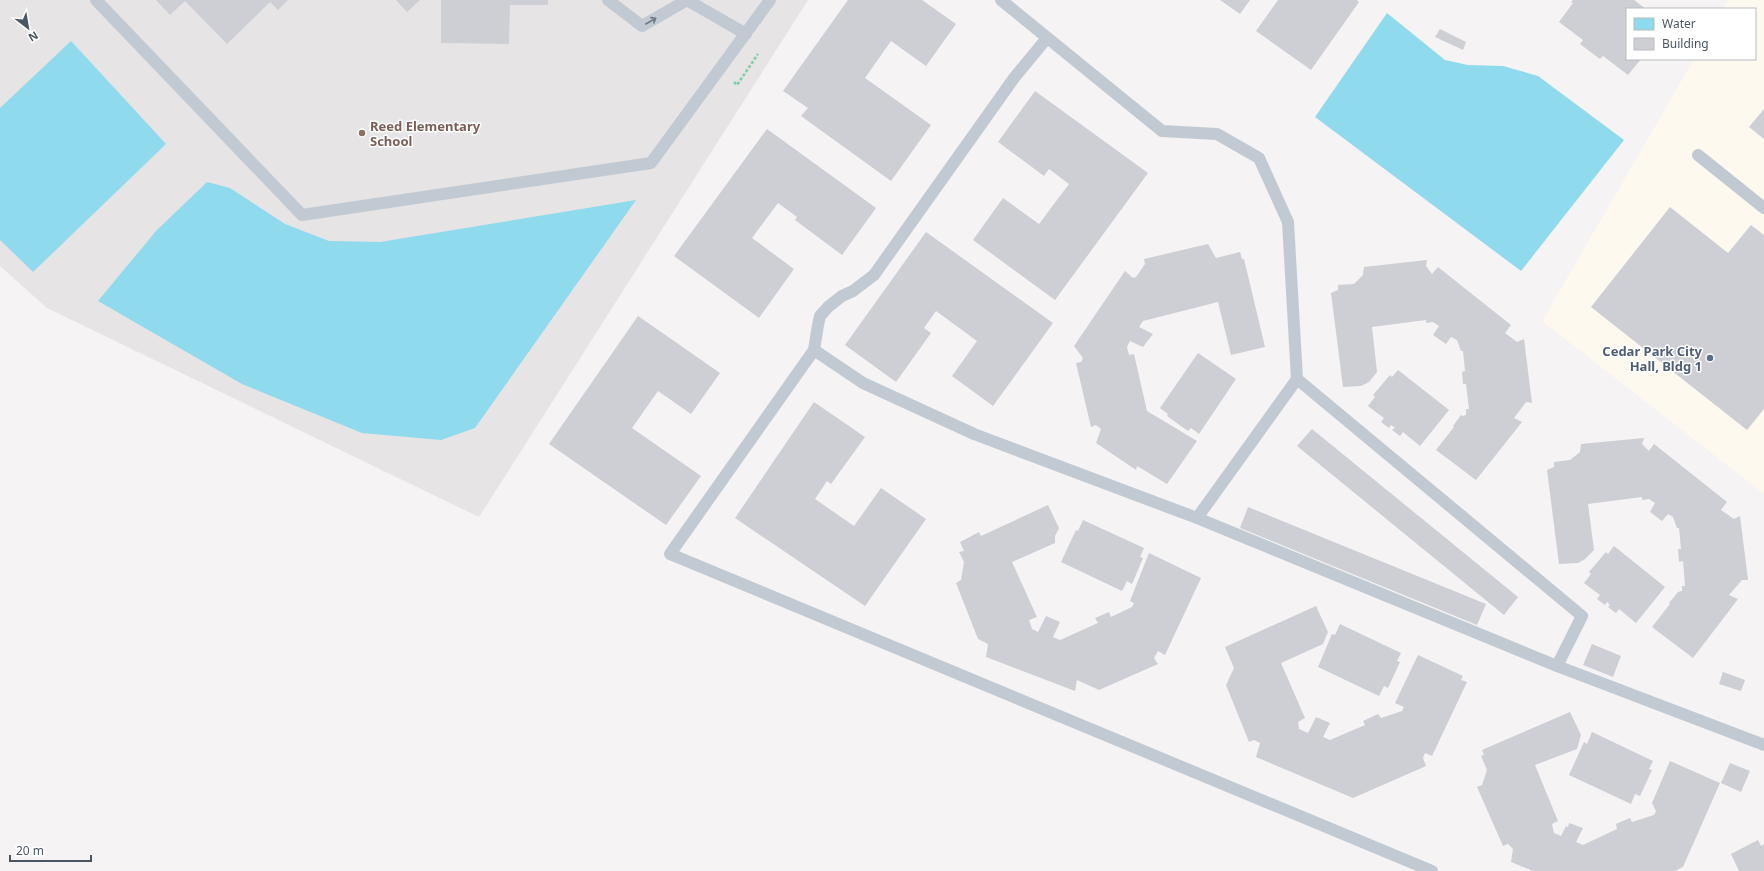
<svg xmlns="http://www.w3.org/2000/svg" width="1764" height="871" font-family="'Noto Sans',sans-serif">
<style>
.commercial{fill:#fdf9ef}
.education{fill:#e6e4e5}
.water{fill:#90daee}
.building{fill:#cdcfd5}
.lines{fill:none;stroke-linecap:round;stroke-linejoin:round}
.path{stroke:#7ad0a6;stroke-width:2.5;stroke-dasharray:3 2;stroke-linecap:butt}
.lane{stroke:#c1cad2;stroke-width:12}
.oneway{stroke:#6e7983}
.education-dot{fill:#8d6e63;stroke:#fff;stroke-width:1.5}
.service-dot{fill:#5c6f8a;stroke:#fff;stroke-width:1.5}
.labels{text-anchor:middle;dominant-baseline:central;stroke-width:3;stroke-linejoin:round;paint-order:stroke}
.education-label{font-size:13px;font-weight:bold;fill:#785e54;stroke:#fff;text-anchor:start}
.service-label{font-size:13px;font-weight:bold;fill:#4e5e75;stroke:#fff;text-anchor:end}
</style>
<rect width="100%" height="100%" fill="#f5f3f3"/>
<polygon class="commercial" points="1728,0 1764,0 1764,494 1542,321 1694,59 1755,59 1755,9 1723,9"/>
<polygon class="education" points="0,0 808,0 479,517 47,308 0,266"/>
<g class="water">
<polygon points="1387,13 1445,60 1468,65 1503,66 1538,76 1624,140 1521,271 1315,117"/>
<polygon points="71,41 166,144 33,272 0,240 0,108"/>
<polygon points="207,182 230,188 285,224 329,241 380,242 636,200 475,428 441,440 362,433 242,384 98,301 156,231"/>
</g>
<g class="building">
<polygon points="156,0 288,0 278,10 270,2 227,44 185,1 170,15"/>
<polygon points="396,0 420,0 407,12"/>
<polygon points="441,0 548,0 548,5 510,5 509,44 441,43"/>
<polygon points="848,0 922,0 956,24 926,66 891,41 865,78 931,125 891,181 801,116 808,108 783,91"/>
<polygon points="1220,0 1250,0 1240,14"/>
<polygon points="1278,0 1357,0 1359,2 1311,70 1256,31"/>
<polygon points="1573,0 1634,0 1646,9 1627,9 1627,59 1641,59 1628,75 1603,56 1600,59 1580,44 1583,40 1559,22 1573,3 1571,2"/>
<polygon points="1440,29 1466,42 1463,50 1435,37"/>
<polygon points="1035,91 1148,173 1055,300 973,240 1003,198 1039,224 1069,184 1049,169 1044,176 998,142"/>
<polygon points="1764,109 1764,139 1749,127"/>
<polygon points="767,129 876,208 842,255 795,220 797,217 778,203 752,238 794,269 759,318 674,256"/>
<polygon points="1670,207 1728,253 1751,225 1764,235 1764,409 1747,430 1591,307"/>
<polygon points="926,232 1053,323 993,406 952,376 977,341 936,311 924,328 931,333 896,382 845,345"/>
<polygon points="1208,244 1216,258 1240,252 1242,259 1244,259 1265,347 1231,355 1218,302 1143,321 1139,327 1153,334 1143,347 1130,341 1127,347 1129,355 1134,354 1147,411 1197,441 1167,484 1137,466 1136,470 1096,443 1101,429 1096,425 1091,427 1076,363 1081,362 1083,358 1074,346 1125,271 1133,278 1136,277 1145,264 1144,259"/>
<polygon points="1427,260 1426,266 1432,274 1438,267 1511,325 1505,333 1517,342 1524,339 1532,403 1526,402 1514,418 1522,422 1476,480 1436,450 1454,427 1453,426 1461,415 1463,416 1466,415 1466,409 1469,409 1466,384 1463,384 1462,372 1465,371 1463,351 1461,351 1457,340 1451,337 1446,344 1433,335 1439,326 1433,322 1426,323 1426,320 1372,327 1377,372 1369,382 1361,386 1343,387 1331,293 1338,290 1338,285 1354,284 1363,275 1364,267"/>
<polygon points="638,316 720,373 691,414 658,391 632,428 701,476 666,525 549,444"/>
<polygon points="1198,353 1236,379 1199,434 1191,428 1188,431 1167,416 1168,414 1160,408"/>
<polygon points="1398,370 1449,410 1420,446 1403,432 1400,436 1392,430 1395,428 1391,425 1389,428 1381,422 1384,418 1368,406 1375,397 1373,395 1390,375 1392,377"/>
<polygon points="814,402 865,437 831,484 827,481 815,499 854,526 881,488 926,519 865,606 735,518"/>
<polygon points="1312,429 1518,597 1504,615 1297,446"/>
<polygon points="1644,438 1642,444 1649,451 1654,444 1727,502 1721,510 1734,519 1740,516 1748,580 1742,580 1729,595 1738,599 1693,658 1652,627 1670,604 1669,603 1678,592 1682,591 1682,586 1685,586 1683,561 1679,562 1678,549 1681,549 1679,528 1677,528 1673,517 1668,514 1662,521 1650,512 1655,503 1649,499 1642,500 1642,497 1588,504 1594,550 1585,559 1578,563 1559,564 1547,470 1554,467 1554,462 1570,460 1580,452 1581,444"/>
<polygon points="1048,505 1059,528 1055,536 1055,543 1012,562 1037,617 1029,620 1032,629 1038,632 1046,616 1060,622 1053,637 1060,640 1098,623 1095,618 1109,612 1111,617 1132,607 1134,603 1130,601 1149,553 1201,578 1165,655 1158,651 1154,658 1158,664 1099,690 1077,680 1075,691 986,657 988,644 978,639 956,583 961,580 964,562 959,552 964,551 960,542 979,532 981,536"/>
<polygon points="1248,507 1486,604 1477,625 1240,528"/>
<polygon points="1083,520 1144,548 1140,557 1143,558 1132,584 1127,581 1122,591 1061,562 1076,530 1078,531"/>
<polygon points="1614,546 1665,587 1636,623 1619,609 1616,613 1608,607 1610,605 1607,602 1605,605 1597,599 1600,595 1584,583 1591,574 1589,572 1606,552 1608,554"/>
<polygon points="1316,606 1328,632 1323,644 1281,663 1305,718 1298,722 1299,729 1308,733 1316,717 1330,723 1323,737 1330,740 1365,725 1363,721 1378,714 1381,718 1402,711 1404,707 1395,703 1418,655 1463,676 1461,680 1467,682 1432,756 1425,753 1423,758 1426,766 1353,798 1256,757 1260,743 1254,740 1249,742 1226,685 1234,668 1225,647"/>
<polygon points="1340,624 1401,653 1397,661 1400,662 1388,688 1384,686 1379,696 1318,667 1332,634 1335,635"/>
<polygon points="1592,644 1621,656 1613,677 1583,665"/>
<polygon points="1723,672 1745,680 1741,691 1719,684"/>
<polygon points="1570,712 1581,735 1577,749 1535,765 1558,821 1552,824 1554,833 1561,836 1566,826 1568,827 1569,823 1583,828 1576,842 1583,845 1617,829 1616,824 1630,818 1632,822 1654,815 1656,811 1652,803 1670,761 1720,783 1683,867 1675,871 1533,871 1511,862 1513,849 1508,844 1503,846 1477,787 1482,785 1487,770 1481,756 1484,755 1482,750"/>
<polygon points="1592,732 1653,761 1649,769 1652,770 1640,796 1635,794 1631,804 1569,775 1584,742 1587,744"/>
<polygon points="1730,763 1750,771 1741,792 1721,783"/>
<polygon points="1758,840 1761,846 1764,844 1764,871 1739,871 1731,854"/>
</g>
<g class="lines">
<polyline class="path" points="734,82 737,85 758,54"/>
<g class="lane">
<polyline points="96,0 302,215 651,163 770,0"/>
<polyline points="608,0 642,26 687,0"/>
<polyline points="687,0 746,34"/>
<polyline points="1001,0 1162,131 1217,134 1259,158 1288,222 1297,379 1197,518"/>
<polyline points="1047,38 1014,78 874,275 853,291 842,296 828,307 820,316 818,325 814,350 670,554 1432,871"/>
<polyline points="1698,155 1764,208"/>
<polyline points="814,350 863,383 974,434 1197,518 1557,666 1764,745"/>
<polyline points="1297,379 1582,616 1557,666"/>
</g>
</g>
<defs><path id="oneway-shaft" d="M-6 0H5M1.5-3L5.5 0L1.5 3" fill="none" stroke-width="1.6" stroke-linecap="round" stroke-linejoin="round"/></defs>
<use class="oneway" href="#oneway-shaft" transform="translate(651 21) rotate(-30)"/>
<circle class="education-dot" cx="362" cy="133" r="4"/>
<circle class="service-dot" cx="1710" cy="358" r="4"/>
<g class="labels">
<g class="education-label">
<text x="370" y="126">Reed Elementary<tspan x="370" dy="15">School</tspan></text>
</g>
<g class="service-label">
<text x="1702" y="351">Cedar Park City<tspan x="1702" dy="15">Hall, Bldg 1</tspan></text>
</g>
</g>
<rect x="1626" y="8" width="130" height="52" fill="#ffffff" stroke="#b7bbc0"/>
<rect x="1634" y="18" width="20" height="12" fill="#90daee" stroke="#b7bbc0"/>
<text x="1662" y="28" font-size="12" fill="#4a5661">Water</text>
<rect x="1634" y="38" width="20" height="12" fill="#cdcfd5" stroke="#b7bbc0"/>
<text x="1662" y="48" font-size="12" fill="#4a5661">Building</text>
<g transform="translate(28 28) rotate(149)" stroke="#ffffff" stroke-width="3" paint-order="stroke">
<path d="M0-3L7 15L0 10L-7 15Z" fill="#4a5661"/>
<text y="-6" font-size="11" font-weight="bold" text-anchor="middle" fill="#4a5661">N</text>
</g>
<path d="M10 855v6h81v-6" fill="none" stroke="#4a5661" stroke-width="2"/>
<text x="16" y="855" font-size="12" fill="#4a5661" stroke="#ffffff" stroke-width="3" paint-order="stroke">20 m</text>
</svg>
